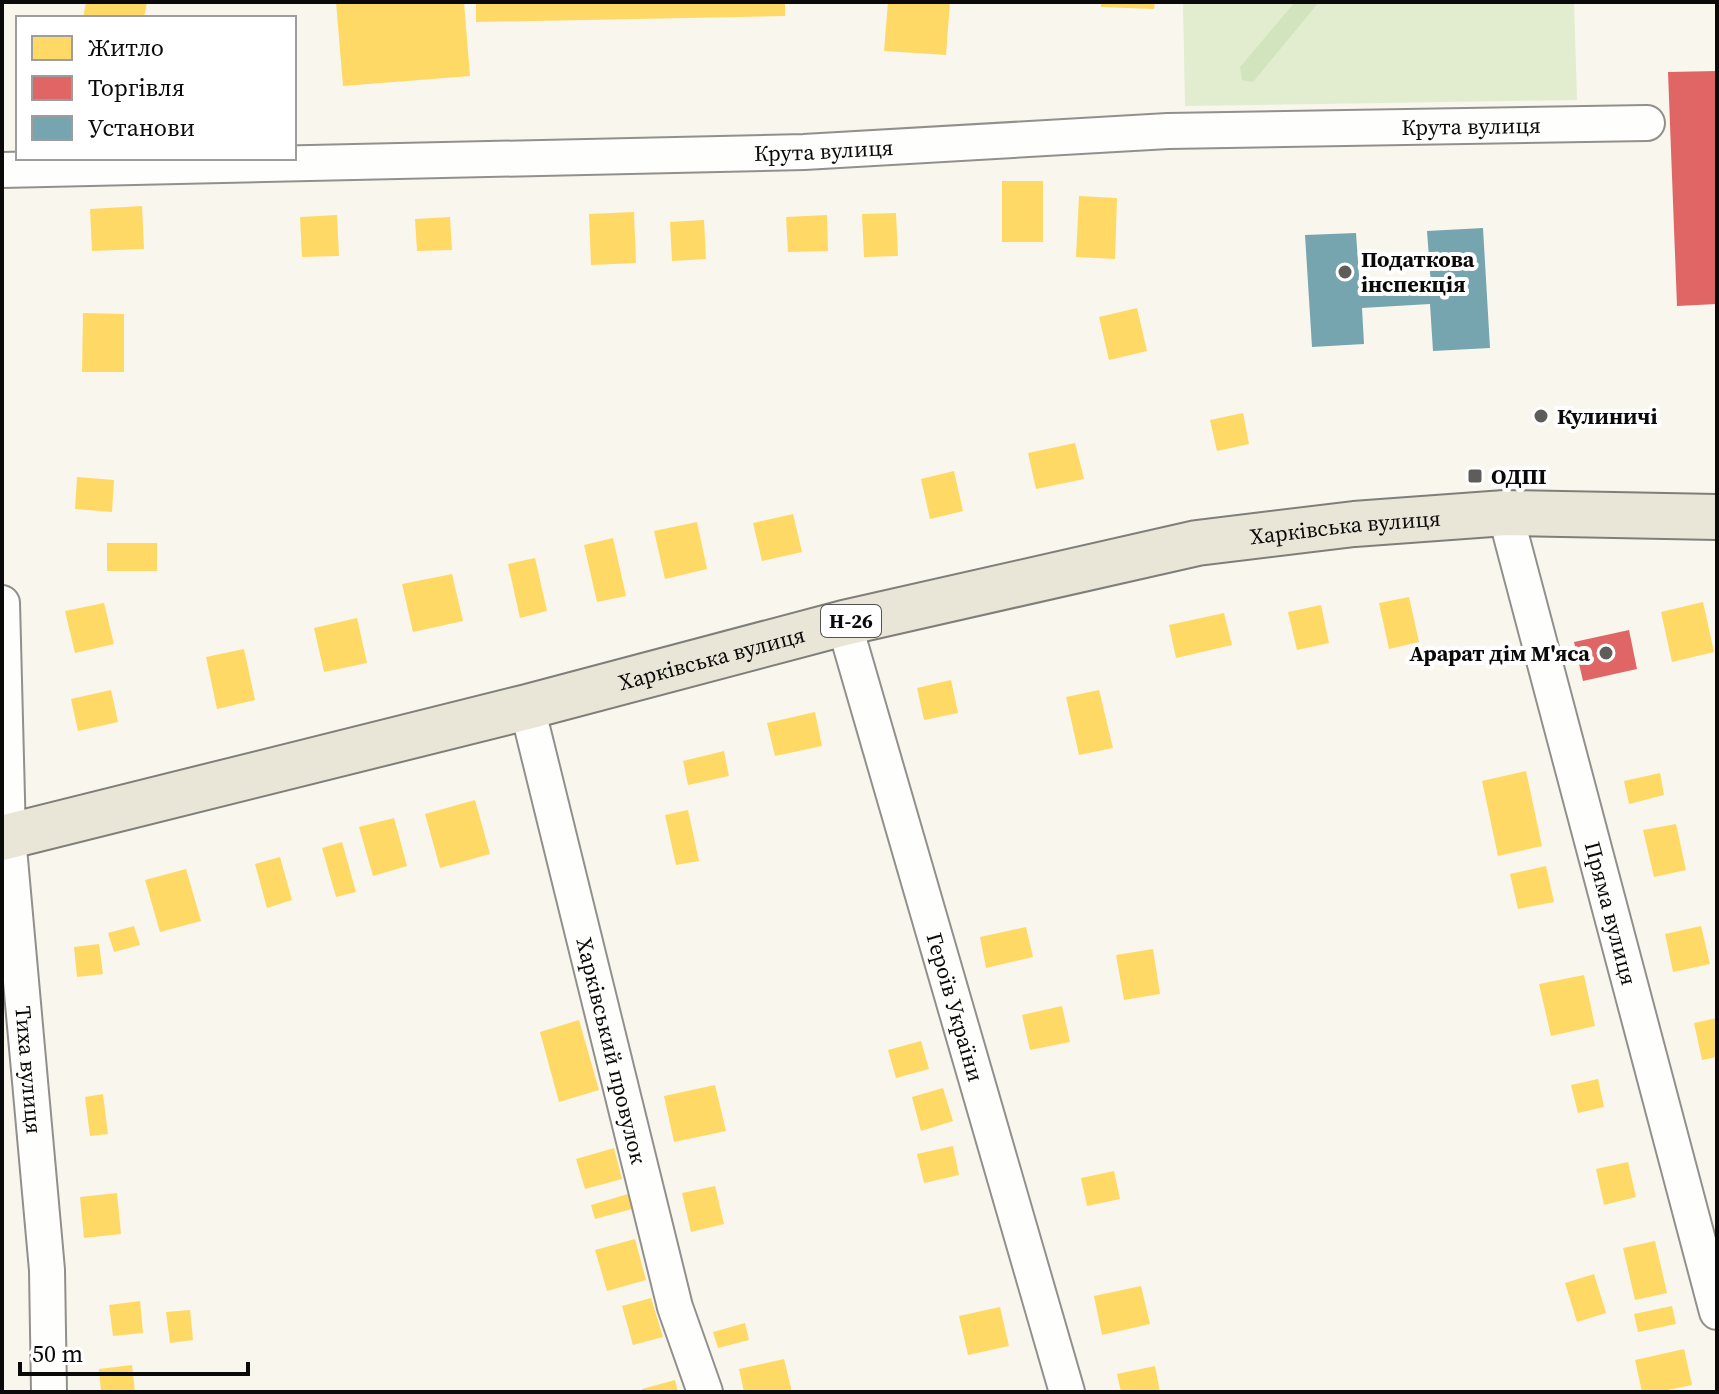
<svg xmlns="http://www.w3.org/2000/svg" width="1719" height="1394" font-family="'Source Serif 4',serif">
<style>
.green{fill:#e1edce}
.forest{fill:#d1e4bd}
.homes{fill:#ffd966}
.shops{fill:#e06666}
.public{fill:#76a5af}
.lines{fill:none;stroke-linecap:round;stroke-linejoin:round}
.street-casing{stroke:#92908c;stroke-width:38}
.primary-casing{stroke:#7f7e7a;stroke-width:48}
.street{stroke:#fefefc;stroke-width:34}
.primary{stroke:#eae6d7;stroke-width:44}
.poi-dot{fill:#5e5d59;stroke:#fff;stroke-width:3}
.labels{text-anchor:middle;dominant-baseline:central;stroke-width:8;stroke-linejoin:round;paint-order:stroke}
.shield{fill:#fff;stroke:#545454;stroke-width:2}
.shield-label{font-size:20px;font-weight:bold;fill:#0a0a0a}
.street-label{font-size:22px;fill:#0a0a0a;stroke:#fff}
.poi-label{font-size:22px;font-weight:bold;fill:#0a0a0a;stroke:#fff;text-anchor:start}
</style>
<rect width="100%" height="100%" fill="#f9f6ed"/>
<polygon class="green" points="1183,2 1574,2 1577,100 1185,106"/>
<polygon class="forest" points="1295,2 1319,2 1253,82 1242,80 1240,67"/>
<g class="homes">
<polygon points="86,2 147,2 144,18 83,18"/>
<polygon points="336,2 464,2 470,76 343,86"/>
<polygon points="476,2 785,2 785,16 476,22"/>
<polygon points="888,2 950,2 946,55 884,51"/>
<polygon points="1101,2 1155,2 1154,9 1101,7"/>
<rect x="1002" y="181" width="41" height="61"/>
<polygon points="1079,196 1117,198 1115,259 1076,257"/>
<polygon points="142,206 144,249 92,251 90,209"/>
<polygon points="634,212 636,263 591,265 589,214"/>
<polygon points="896,213 898,256 864,257 862,214"/>
<polygon points="337,215 339,256 302,257 300,217"/>
<polygon points="827,215 828,251 788,252 786,217"/>
<polygon points="450,217 452,250 417,251 415,219"/>
<polygon points="704,220 706,259 672,261 670,222"/>
<polygon points="1137,308 1147,351 1109,360 1099,317"/>
<polygon points="83,313 124,314 124,372 82,372"/>
<polygon points="1243,413 1249,444 1217,451 1210,420"/>
<polygon points="1075,443 1084,479 1036,489 1028,453"/>
<polygon points="954,471 963,511 930,519 921,479"/>
<polygon points="77,477 114,480 112,512 75,509"/>
<polygon points="793,514 802,552 762,561 753,523"/>
<polygon points="697,522 707,569 665,579 654,531"/>
<polygon points="613,538 626,596 597,602 584,545"/>
<rect x="107" y="543" width="50" height="28"/>
<polygon points="535,558 547,611 520,618 508,564"/>
<polygon points="452,574 463,621 413,632 402,584"/>
<polygon points="1409,597 1419,642 1389,649 1379,603"/>
<polygon points="1703,602 1714,652 1672,662 1661,612"/>
<polygon points="104,603 114,644 75,653 65,611"/>
<polygon points="1321,605 1329,643 1297,650 1288,612"/>
<polygon points="1224,613 1232,645 1176,658 1169,625"/>
<polygon points="357,618 367,663 324,672 314,628"/>
<polygon points="244,649 255,700 217,709 206,657"/>
<polygon points="951,680 958,713 924,720 917,688"/>
<polygon points="111,690 118,722 78,731 71,699"/>
<polygon points="1099,690 1113,748 1079,755 1066,697"/>
<polygon points="815,712 822,746 775,756 767,723"/>
<polygon points="724,751 729,776 688,785 683,761"/>
<polygon points="1526,771 1542,846 1498,856 1482,781"/>
<polygon points="1660,773 1664,795 1629,804 1624,781"/>
<polygon points="475,800 490,854 440,868 425,814"/>
<polygon points="688,810 699,861 676,865 665,815"/>
<polygon points="394,818 407,866 373,876 359,827"/>
<polygon points="1676,824 1686,870 1654,877 1643,830"/>
<polygon points="342,842 356,892 336,897 322,848"/>
<polygon points="280,857 292,900 267,908 255,864"/>
<polygon points="1546,866 1554,902 1518,909 1510,874"/>
<polygon points="186,869 201,921 160,932 145,880"/>
<polygon points="134,926 140,945 114,952 108,933"/>
<polygon points="1701,926 1710,964 1673,972 1665,934"/>
<polygon points="1026,927 1033,957 986,968 980,937"/>
<polygon points="99,944 103,974 77,977 74,947"/>
<polygon points="1153,949 1160,994 1124,1000 1116,955"/>
<polygon points="1584,975 1595,1026 1551,1036 1539,984"/>
<polygon points="1062,1006 1070,1042 1030,1050 1022,1015"/>
<polygon points="1717,1018 1717,1057 1702,1060 1694,1023"/>
<polygon points="579,1020 599,1090 559,1102 540,1032"/>
<polygon points="921,1041 929,1069 896,1078 888,1050"/>
<polygon points="1598,1079 1604,1107 1578,1113 1571,1085"/>
<polygon points="715,1085 726,1131 674,1142 664,1096"/>
<polygon points="943,1088 953,1121 921,1131 912,1097"/>
<polygon points="103,1094 108,1134 90,1136 85,1097"/>
<polygon points="953,1146 959,1175 924,1183 917,1154"/>
<polygon points="614,1148 622,1179 585,1189 576,1159"/>
<polygon points="1628,1162 1636,1197 1604,1205 1596,1169"/>
<polygon points="1114,1171 1120,1199 1087,1206 1081,1178"/>
<polygon points="715,1186 724,1224 691,1232 682,1193"/>
<polygon points="117,1193 121,1234 84,1238 80,1197"/>
<polygon points="628,1194 632,1209 595,1219 591,1205"/>
<polygon points="635,1239 646,1280 607,1291 595,1250"/>
<polygon points="1655,1241 1667,1293 1635,1300 1623,1248"/>
<polygon points="1594,1274 1606,1313 1577,1322 1565,1283"/>
<polygon points="1141,1286 1150,1324 1102,1335 1094,1296"/>
<polygon points="651,1298 663,1337 633,1345 622,1306"/>
<polygon points="140,1301 143,1333 113,1336 109,1305"/>
<polygon points="1672,1306 1676,1324 1638,1332 1634,1314"/>
<polygon points="1000,1307 1009,1346 968,1355 959,1316"/>
<polygon points="190,1310 193,1340 170,1343 166,1312"/>
<polygon points="745,1323 749,1340 718,1348 713,1332"/>
<polygon points="1684,1349 1692,1385 1658,1392 1642,1392 1635,1360"/>
<polygon points="784,1359 792,1392 744,1392 739,1369"/>
<polygon points="132,1365 135,1392 101,1392 99,1369"/>
<polygon points="1155,1366 1160,1392 1121,1392 1117,1374"/>
<polygon points="675,1380 678,1392 642,1392 642,1389"/>
</g>
<g class="shops">
<polygon points="1717,71 1717,304 1677,306 1668,72"/>
<polygon points="1629,630 1637,669 1583,681 1574,642"/>
</g>
<polygon class="public" points="1483,228 1490,348 1433,351 1430,304 1362,308 1364,344 1312,347 1305,235 1356,233 1360,290 1431,286 1427,231"/>
<g class="lines">
<g class="street-casing">
<g id="street">
<path id="s1" d="M2,170L804,152L1168,131L1647,123"/>
<path id="s2" d="M1505,513L1717,1312"/>
<path id="s3" d="M2,603L8,837L47,1270L49,1392"/>
<path id="s4" d="M844,623L1067,1392"/>
<path id="s5" d="M527,707L675,1307L705,1392"/>
</g>
</g>
<g class="primary-casing">
<g id="primary">
<path id="s6" d="M2,838L527,707L844,623L1197,543L1354,524L1505,513L1717,517"/>
</g>
</g>
<use href="#street" class="street"/>
<use href="#primary" class="primary"/>
</g>
<g class="poi-dot">
<circle cx="1345" cy="272" r="8"/>
<circle cx="1541" cy="416" r="8"/>
<rect x="1467" y="468" width="16" height="16" rx="4"/>
<circle cx="1606" cy="653" r="8"/>
</g>
<g class="labels">
<rect class="shield" x="821" y="605" width="60" height="32" rx="6"/>
<g class="shield-label">
<text x="851" y="621">Н-26</text>
</g>
<g class="street-label">
<text stroke="none"><textPath href="#s1" startOffset="1470">Крута вулиця</textPath></text>
<text stroke="none"><textPath href="#s1" startOffset="822">Крута вулиця</textPath></text>
<text stroke="none"><textPath href="#s6" startOffset="1380">Харківська вулиця</textPath></text>
<text stroke="none"><textPath href="#s6" startOffset="732">Харківська вулиця</textPath></text>
<text stroke="none"><textPath href="#s2" startOffset="414">Пряма вулиця</textPath></text>
<text stroke="none"><textPath href="#s4" startOffset="400">Героїв України</textPath></text>
<text stroke="none"><textPath href="#s5" startOffset="354">Харківський провулок</textPath></text>
<text stroke="none"><textPath href="#s3" startOffset="468">Тиха вулиця</textPath></text>
</g>
<g class="poi-label">
<text x="1361" y="259">Податкова<tspan x="1361" dy="25">інспекція</tspan></text>
<text x="1557" y="416">Кулиничі</text>
<text x="1491" y="476">ОДПІ</text>
<text x="1590" y="653" text-anchor="end">Арарат дім М'яса</text>
</g>
</g>
<rect width="1719" height="1394" fill="none" stroke="#0a0a0a" stroke-width="8"/>
<rect x="16" y="16" width="280" height="144" fill="#ffffff" stroke="#9d9d9d" stroke-width="2"/>
<rect x="32" y="36" width="40" height="24" fill="#ffd966" stroke="#9d9d9d" stroke-width="2"/>
<text x="88" y="56" font-size="24" fill="#0a0a0a">Житло</text>
<rect x="32" y="76" width="40" height="24" fill="#e06666" stroke="#9d9d9d" stroke-width="2"/>
<text x="88" y="96" font-size="24" fill="#0a0a0a">Торгівля</text>
<rect x="32" y="116" width="40" height="24" fill="#76a5af" stroke="#9d9d9d" stroke-width="2"/>
<text x="88" y="136" font-size="24" fill="#0a0a0a">Установи</text>
<path d="M20 1362v12h228v-12" fill="none" stroke="#0a0a0a" stroke-width="4"/>
<text x="32" y="1362" font-size="24" fill="#0a0a0a" stroke="#ffffff" stroke-width="6" paint-order="stroke">50 m</text>
</svg>
